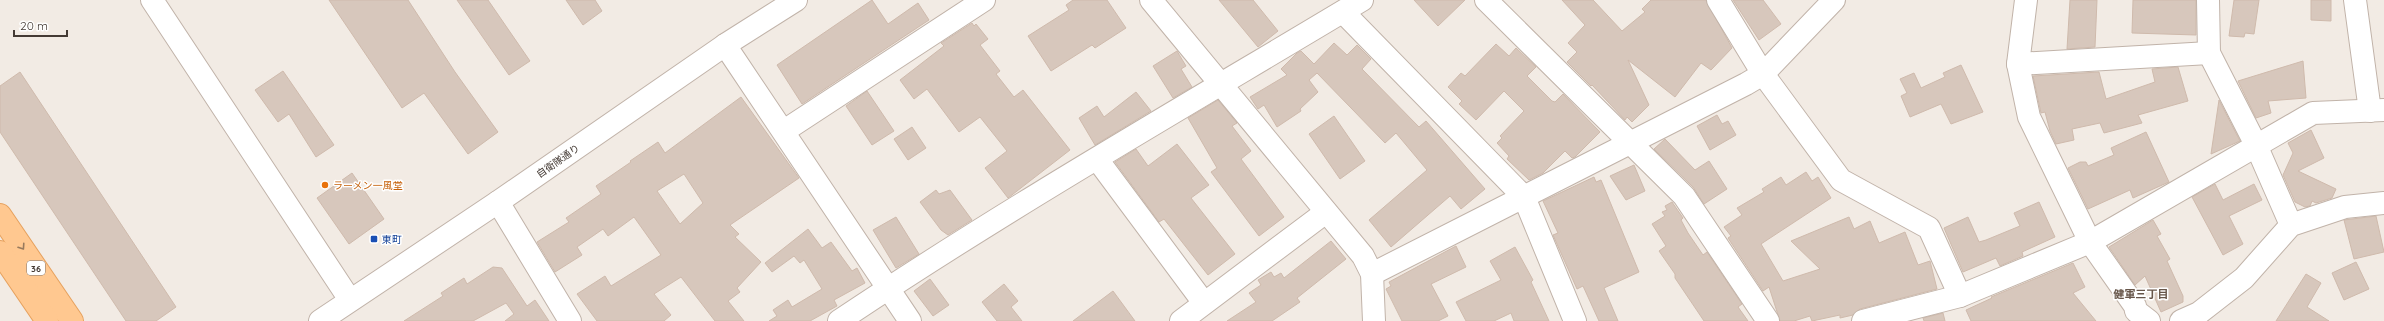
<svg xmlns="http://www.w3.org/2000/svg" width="2384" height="321" font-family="Quicksand,'Noto Sans JP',sans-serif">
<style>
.building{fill:#d7c7bc;stroke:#cfbaac;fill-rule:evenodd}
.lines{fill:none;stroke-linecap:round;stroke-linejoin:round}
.minor-casing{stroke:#c1b3a9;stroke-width:24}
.major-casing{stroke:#e6a15e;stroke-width:24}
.minor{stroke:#fff;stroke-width:22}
.major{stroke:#ffc890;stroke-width:22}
.oneway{stroke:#987a5d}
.food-dot{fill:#e8710a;stroke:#fff;stroke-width:1.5}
.transit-dot{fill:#1a4fb4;stroke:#fff;stroke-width:1.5}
.labels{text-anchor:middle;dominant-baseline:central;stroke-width:3;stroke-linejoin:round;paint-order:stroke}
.shield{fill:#fff;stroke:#7c7571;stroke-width:1}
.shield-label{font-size:9px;font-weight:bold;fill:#443a34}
.street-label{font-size:10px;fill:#443a34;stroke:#fff}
.food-label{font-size:10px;fill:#c56008;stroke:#fff;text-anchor:start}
.transit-label{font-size:10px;fill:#164399;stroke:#fff;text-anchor:start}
.neighbourhood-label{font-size:11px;font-weight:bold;fill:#67564a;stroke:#fff}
</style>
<rect width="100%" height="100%" fill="#f2ebe4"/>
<g class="building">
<polygon points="329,0 408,0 455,72 498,132 468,154 424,93 402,108"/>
<polygon points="457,0 488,0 530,61 509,75"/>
<polygon points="566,0 595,0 602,11 583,25"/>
<polygon points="872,0 888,24 918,3 929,20 802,104 777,65"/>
<polygon points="1073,0 1107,0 1126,28 1095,48 1092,45 1051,71 1028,36 1069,10 1066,5"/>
<polygon points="1219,0 1253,0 1278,31 1258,47"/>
<polygon points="1414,0 1465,0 1438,26"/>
<polygon points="1562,0 1593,0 1622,31 1645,12 1642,9 1651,0 1706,0 1732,48 1711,70 1701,63 1675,97 1628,60 1649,105 1632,122 1627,117 1625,120 1592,85 1591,86 1567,62 1577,52 1568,43 1585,25"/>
<polygon points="1733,0 1763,0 1781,24 1759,40"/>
<polygon points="2070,0 2097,0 2095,47 2067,49"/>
<polygon points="2133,0 2196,0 2196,35 2132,33"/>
<polygon points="2234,0 2259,0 2254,34 2245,33 2244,37 2229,36"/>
<polygon points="2311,0 2331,0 2331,21 2311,20"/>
<polygon points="972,23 974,26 976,24 988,39 980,45 1000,71 996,74 1014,97 1023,90 1070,150 1008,198 985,168 1007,151 980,117 959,132 927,89 914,99 900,80 944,46 941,43"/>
<polygon points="1334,43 1347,55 1357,45 1371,59 1362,69 1419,127 1426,121 1485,189 1461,209 1450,196 1391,247 1369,220 1427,170 1396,133 1385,143 1317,73 1309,80 1318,92 1300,109 1301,111 1277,127 1264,105 1258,109 1250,97 1287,75 1281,69 1297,53 1301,51 1314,64"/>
<polygon points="1496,44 1509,56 1516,48 1536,67 1527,76 1552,101 1555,102 1563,94 1600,132 1575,157 1572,158 1565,151 1543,173 1529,180 1507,159 1509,156 1497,143 1502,138 1500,136 1524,111 1504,91 1476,120 1459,104 1462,101 1448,87 1461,73 1465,76"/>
<polygon points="1177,51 1186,66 1181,69 1192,87 1173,98 1153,66"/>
<polygon points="2303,61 2306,98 2268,101 2271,113 2256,118 2238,81"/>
<polygon points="1961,65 1983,112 1951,124 1941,104 1910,117 1901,96 1907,93 1900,79 1914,73 1921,88 1945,77 1943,73"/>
<polygon points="2178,67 2188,101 2138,115 2142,123 2104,133 2100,123 2072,129 2074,140 2056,144 2050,131 2045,112 2041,113 2033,76 2099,72 2106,99 2155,82 2152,69"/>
<polygon points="283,71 334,145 316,157 289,114 278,122 255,90"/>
<polygon points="20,72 176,307 156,321 126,321 0,132 0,86"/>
<polygon points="867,91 894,131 872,145 846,106"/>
<polygon points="1136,92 1151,111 1095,145 1079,118 1097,106 1104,117"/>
<path d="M741,97L799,178L730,225L739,234L735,237L761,262L737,288L740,292L728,301L744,321H715L681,277L654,294L671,315L664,321H597L577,294L605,276L611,286L661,255L634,217L608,236L603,229L577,247L582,255L555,272L537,242L569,222L566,218L601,194L596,186L631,162L630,161L658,142L665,153ZM684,174L703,203L680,224L657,191Z"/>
<polygon points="1218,100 1237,123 1232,126 1251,151 1241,159 1284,217 1259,236 1211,172 1217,168 1188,118"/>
<polygon points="2219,100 2240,141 2211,154"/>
<polygon points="1717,115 1722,124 1728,121 1736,135 1710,150 1697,126"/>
<polygon points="1334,116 1365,161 1340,179 1309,134"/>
<polygon points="912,127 926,148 908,160 894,139"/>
<polygon points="2311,130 2324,158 2298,171 2336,189 2332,198 2316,203 2312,201 2310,206 2305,207 2295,202 2283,175 2293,153 2288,143"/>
<polygon points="2146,132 2169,182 2133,198 2130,190 2088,209 2068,168 2080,162 2086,162 2088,166 2114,155 2111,148"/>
<polygon points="1665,139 1695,170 1709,161 1727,189 1704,204 1693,187 1654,149"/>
<polygon points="1177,144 1209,185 1191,198 1235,254 1208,275 1164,219 1159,222 1115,162 1136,149 1148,166"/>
<polygon points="1634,165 1645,191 1626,200 1610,176"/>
<polygon points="1806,172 1812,181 1818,177 1831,198 1761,244 1783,281 1820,269 1791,241 1849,217 1854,229 1870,221 1879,243 1905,232 1918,265 1930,261 1937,289 1860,309 1853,315 1840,318 1840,315 1812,321 1810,316 1794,321 1780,321 1769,287 1763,291 1728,238 1731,236 1724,227 1742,215 1737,208 1764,192 1762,189 1781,177 1786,185"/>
<polygon points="352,173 384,219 349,244 317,198"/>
<polygon points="1594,177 1596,182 1601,180 1639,272 1604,288 1618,321 1599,321 1583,286 1577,289 1553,235 1558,233 1543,201"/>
<polygon points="2215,184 2223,200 2254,184 2262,200 2229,216 2243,244 2223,255 2192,197"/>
<polygon points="936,190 939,194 950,190 972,220 948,235 941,230 920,202"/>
<polygon points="1672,202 1683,218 1681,220 1688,233 1703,255 1707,252 1742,304 1738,307 1748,321 1704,321 1675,278 1675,274 1659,251 1666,246 1652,224 1665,216 1662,212 1667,210 1665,206"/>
<polygon points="2039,202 2055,237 2022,252 2023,256 2000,266 1996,258 1963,272 1944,228 1968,217 1979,242 1986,240 2020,226 2014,213"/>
<polygon points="2376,216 2384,252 2354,259 2344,220"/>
<polygon points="896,217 919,254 896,268 873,230"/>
<polygon points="2153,220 2161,234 2157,236 2170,259 2167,261 2183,296 2183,302 2161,312 2145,276 2135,285 2109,247"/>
<polygon points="808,229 822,248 831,242 852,271 857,268 865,283 834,300 837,306 810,321 769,321 777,316 773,310 788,300 792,307 822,289 804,260 800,263 794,256 772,272 765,263"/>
<polygon points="1331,241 1346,259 1297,298 1300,302 1272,321 1227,321 1256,302 1249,293 1261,285 1258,280 1271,272 1274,277 1281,273 1284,278"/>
<polygon points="1456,246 1466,267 1431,284 1448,316 1438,321 1402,321 1386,289 1391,286 1389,282"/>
<polygon points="1515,247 1533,280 1531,282 1549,321 1514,321 1511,313 1494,321 1466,321 1456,302 1501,280 1490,261"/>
<polygon points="2356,262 2369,289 2344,300 2332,273"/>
<polygon points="2073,263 2085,287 2073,293 2096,321 1971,321 1966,310 1992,298 1991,297"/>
<polygon points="493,267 502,268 527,306 535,300 549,321 505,321 514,314 506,303 473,321 404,321 443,296 441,293 464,278 467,284"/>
<polygon points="2306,274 2321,283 2307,307 2329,321 2276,321"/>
<polygon points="930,279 949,305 933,316 914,291"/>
<polygon points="1004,284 1018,301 1011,307 1022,321 997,321 982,302"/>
<polygon points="1113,291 1135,321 1073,321"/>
<polygon points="1943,313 1945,321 1924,321 1923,318"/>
</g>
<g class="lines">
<g class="minor-casing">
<g id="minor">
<polyline points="152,0 350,300"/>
<polyline points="1151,0 1363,256 1372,274 1374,321"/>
<polyline points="1486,0 1684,196 1768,321"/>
<polyline points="1718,0 1763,74 1841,180 1929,228 1960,296"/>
<polyline points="2026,0 2018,64 2029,117 2090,242 2135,306 2136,311 2149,321"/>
<polyline points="2208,0 2209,53 2256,145 2291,225"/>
<polyline points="2355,0 2370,111"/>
<polyline points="1343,12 1524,197 1575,321"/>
<polyline points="725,45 910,321"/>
<polyline points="2018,64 2209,53"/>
<polyline points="784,131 984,0"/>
<polyline points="1097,159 1204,303"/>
<polyline points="498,202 570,321"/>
<polyline points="1372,274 1746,84 1763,74 1834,0"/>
<polyline points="320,321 498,202 725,45 796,0"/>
<path d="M839,321C1009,207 1187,105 1362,0"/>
<polyline points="1181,321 1326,212"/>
<polyline points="1863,321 1960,296 2090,242 2313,113 2384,110"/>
<polyline points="2181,321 2199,313 2244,278 2291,225 2345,207 2384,203"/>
</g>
</g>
<g class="major-casing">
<g id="major">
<polyline points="0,215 72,321"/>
<polyline points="0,252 47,321"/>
</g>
</g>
<use href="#minor" class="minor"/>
<use href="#major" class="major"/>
</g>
<defs><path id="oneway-chevron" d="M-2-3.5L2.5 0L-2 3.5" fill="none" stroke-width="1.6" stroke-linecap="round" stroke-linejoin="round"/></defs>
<use class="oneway" href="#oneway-chevron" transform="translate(22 247) rotate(56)"/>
<circle class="food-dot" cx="325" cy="185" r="4"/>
<rect class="transit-dot" x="370" y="235" width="8" height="8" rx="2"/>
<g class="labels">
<rect class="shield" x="27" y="261" width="18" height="14" rx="3"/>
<g class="shield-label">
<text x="36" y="268">36</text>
</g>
<g class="street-label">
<text transform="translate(558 161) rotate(-35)">自衛隊通り</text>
</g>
<g class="food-label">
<text x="333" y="185">ラーメン一風堂</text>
</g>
<g class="transit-label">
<text x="382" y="239">東町</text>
</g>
<g class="neighbourhood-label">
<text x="2141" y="294">健軍三丁目</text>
</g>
</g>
<path d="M14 30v6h53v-6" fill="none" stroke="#443a34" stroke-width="2"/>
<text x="20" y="30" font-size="12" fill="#443a34" stroke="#ffffff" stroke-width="3" paint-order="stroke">20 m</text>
</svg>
